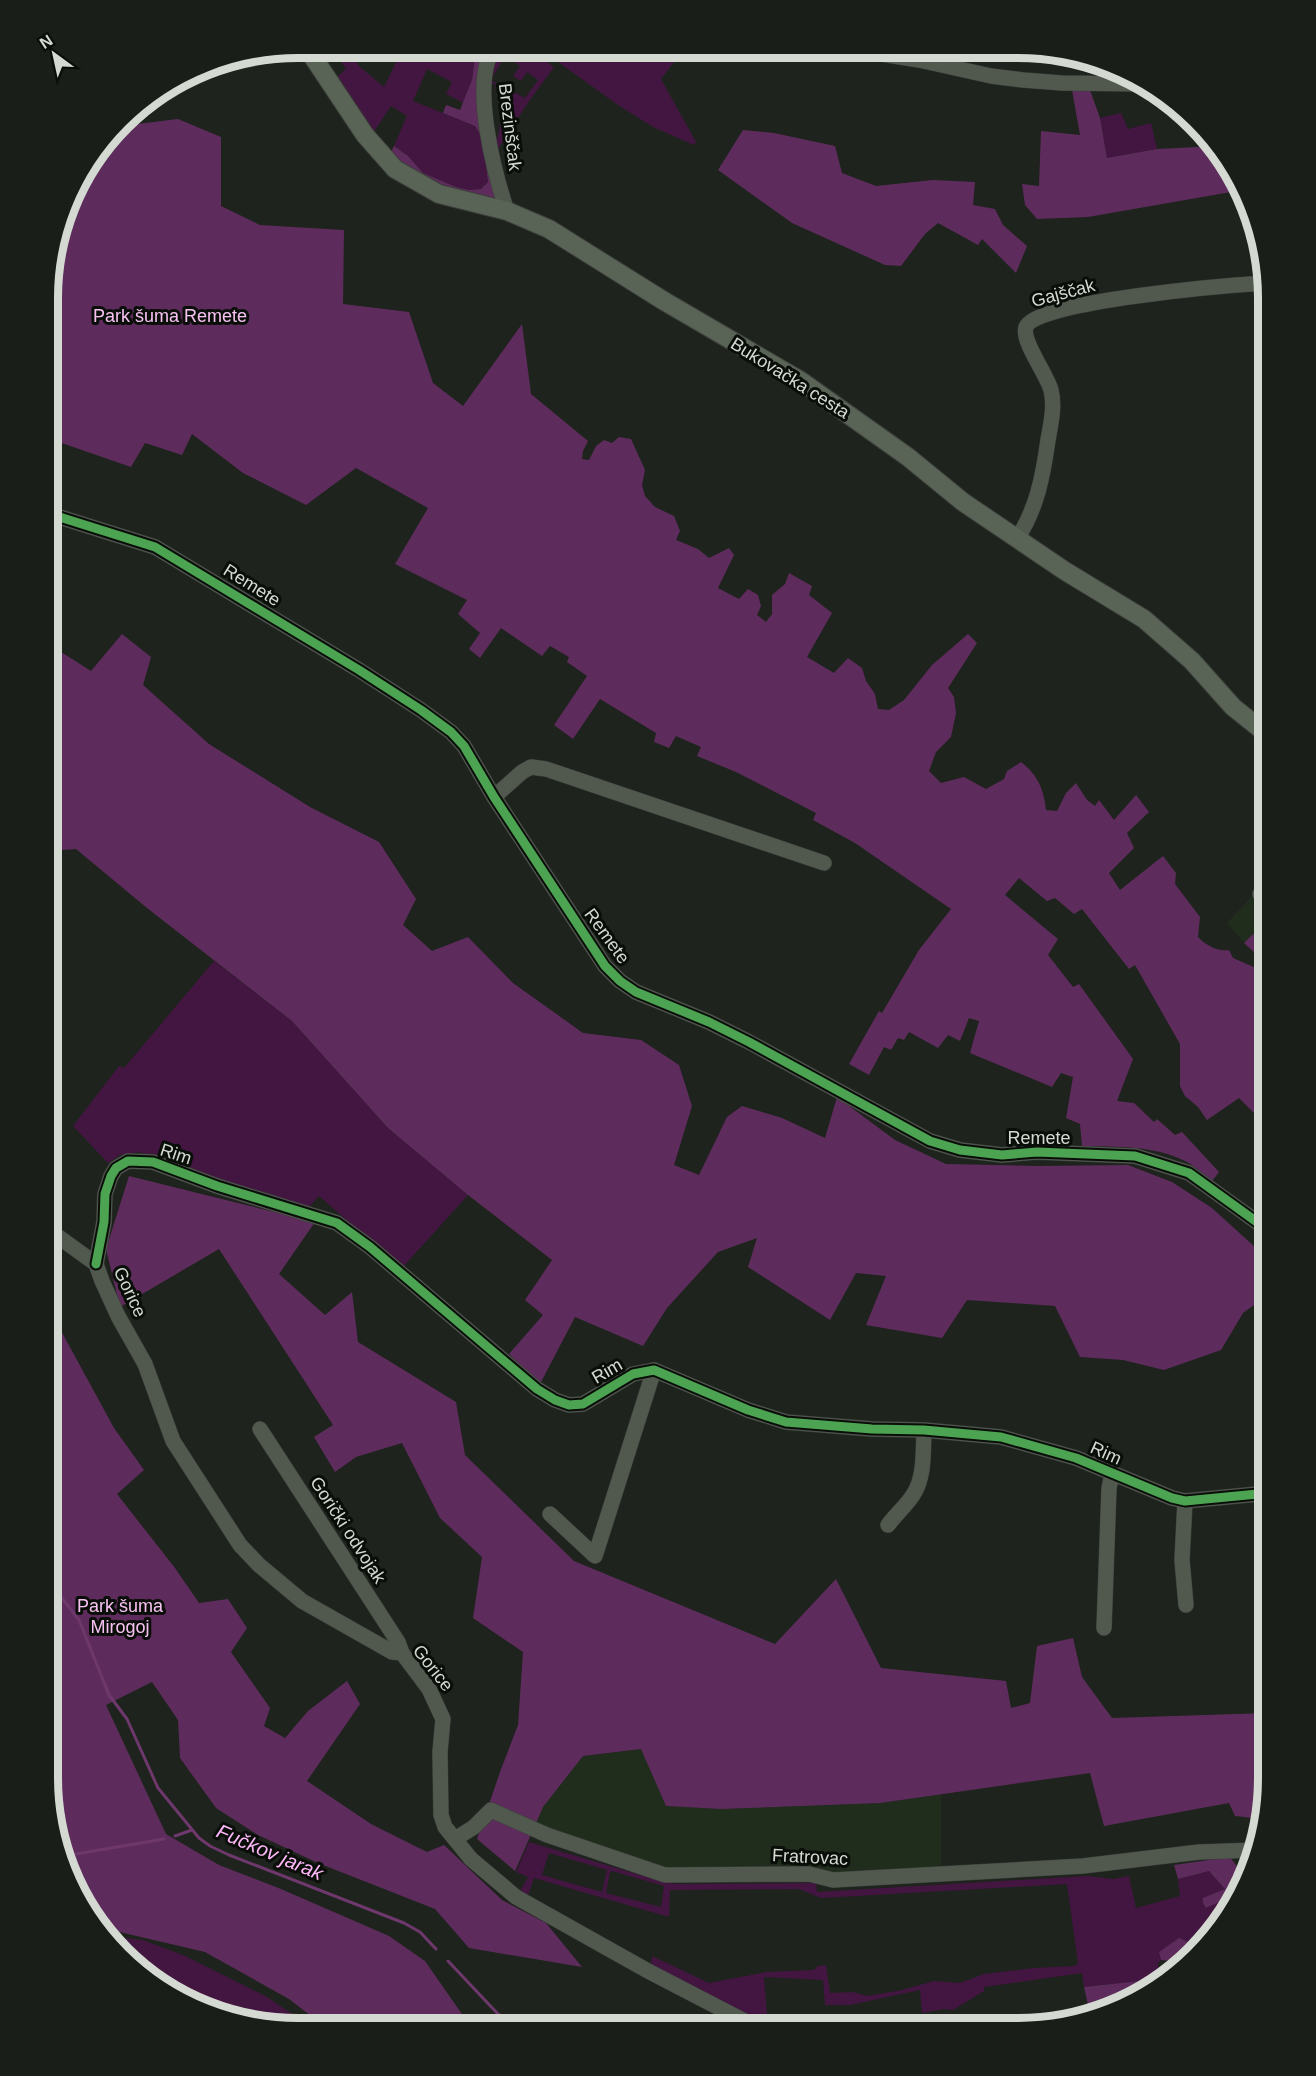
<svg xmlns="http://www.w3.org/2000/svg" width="1316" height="2076" font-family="Arial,sans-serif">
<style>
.built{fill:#202d1d}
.green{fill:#431641;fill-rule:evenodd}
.forest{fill:#5e2c5c}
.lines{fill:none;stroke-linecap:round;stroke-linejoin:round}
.stream{stroke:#6e386c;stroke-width:3}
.minor-casing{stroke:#3c3f3b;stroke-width:16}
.major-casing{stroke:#3c3f3b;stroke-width:20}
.minor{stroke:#51594f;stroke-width:15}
.major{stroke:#596356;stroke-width:18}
.cycleway-casing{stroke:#0a0e09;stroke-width:13}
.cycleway{stroke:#4ca352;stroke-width:9}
.labels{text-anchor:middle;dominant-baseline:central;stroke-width:6;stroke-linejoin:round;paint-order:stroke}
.street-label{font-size:18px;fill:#d4dad2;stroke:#0a0e09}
.park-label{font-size:18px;fill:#f7c2f2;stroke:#0a0e09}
.water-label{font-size:20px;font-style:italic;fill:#feb8fa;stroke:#0a0e09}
.rim{fill:none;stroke:#d4dad2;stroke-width:8}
</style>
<rect width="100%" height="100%" fill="#1e231d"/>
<g class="built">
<polygon points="1253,895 1264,907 1268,904 1268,941 1253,934 1244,943 1227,923"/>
<polygon points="642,1749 666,1806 721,1809 880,1803 941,1794 941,1870 832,1875 667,1871 535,1823 543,1807 583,1756"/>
</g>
<g class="green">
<polygon points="343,48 347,48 359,66 384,87 403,48 470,49 476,52 472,80 464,103 446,94 452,82 427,69 413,101 475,126 483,139 488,182 481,189 469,190 456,187 423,173 408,156 394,146 407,116 391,106 373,133 336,78 346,69 336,54"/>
<path d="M498,49H530L554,67L529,101L496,152C495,141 499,133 501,123L509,124L512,115L506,113L511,94L495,89L496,85L491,83L492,81L525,98L538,80L527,72L521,81L513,76L520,66L505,56L493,76L491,61Z"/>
<polygon points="540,49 546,49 553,54 557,49 580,49 588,55 593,49 645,49 649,54 654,49 684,49 661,79 696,142 694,145 653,127 618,105"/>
<polygon points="1121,113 1128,129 1151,123 1157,149 1107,158 1100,118"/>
<polygon points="214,961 292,1021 388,1128 468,1195 402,1268 319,1196 307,1209 139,1152 120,1155 108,1163 73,1126 119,1066 124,1068"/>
<path d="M529,1842L667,1883L680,1884L816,1883L817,1892L1087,1876L1114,1879L1129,1876L1136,1908L1180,1896L1178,1879L1209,1871L1225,1889L1206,1907L1238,1892L1226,1917L1203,1943L1200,1940L1159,1952L1161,1960L1158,1963L1159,1973L1149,1980L1084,1987L1082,1973L984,1987V1991L953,2010L944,2009L922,2013L920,1990L850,2005H825L823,1980L764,1977L768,2027L651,1967L652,1956L709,1983L767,1972L814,1970L818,1966L826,1965L830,1993L853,1992L867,1996L902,1990L934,1981L960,1983L984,1974L1034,1968L1075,1966L1078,1963L1067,1884L821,1898L799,1889L670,1890L669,1917L534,1878L527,1898L519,1893L528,1877L516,1872ZM549,1853L607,1870L602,1892L542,1875ZM612,1871L664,1886L661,1907L606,1893L610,1872Z"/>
<polygon points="106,1936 143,1940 185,1956 267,1997 310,2026 266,2026 203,2009 146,1976"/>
</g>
<g class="forest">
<polygon points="476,52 485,58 498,197 494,200 448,192 389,156 394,146 408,156 423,173 456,187 469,190 481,189 488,182 483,139 475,126 443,113 446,105 460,110 472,80"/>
<polygon points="1072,90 1090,90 1100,118 1107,158 1157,149 1217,146 1231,192 1088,217 1037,219 1025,205 1022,184 1039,186 1041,131 1080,135"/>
<path d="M178,119L221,137V206L260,225L344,230L343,304L409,312L433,383L463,406L522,324L531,394L588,441L583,451L582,459L589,460L596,446L604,440L612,443L619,437L631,439L645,470L642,485L645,496L655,507L674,516L680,531L676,540L698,549L709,558L729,548L734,555L718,588L739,599L748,589L758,595L761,606L757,615L766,622L772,614V595L785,584L789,573L812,586L809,595L832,613L807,657L834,673L848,658L862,668L866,681L875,694L878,709L889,710L904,700L932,665L968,634L977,643L948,688L954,697L956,713L951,737L936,752L929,771L941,783L964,777L986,789L1004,779L1007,771L1021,762C1038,775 1044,790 1046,810L1057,811L1066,793L1076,783L1087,800L1095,806L1099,800L1114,820L1136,795L1149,812L1127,833L1134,848L1109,873L1120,890L1163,856L1176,873L1175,884L1200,917L1198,937C1205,945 1218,952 1229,950L1233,958L1263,971L1268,976V1106L1255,1114L1239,1098L1207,1120L1198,1107L1185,1096L1180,1086V1044L1135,965L1129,969L1082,909L1074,914L1055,898L1047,901L1019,878L1005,895L1058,939L1048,955L1073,987L1079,984L1133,1059L1117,1101L1134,1103L1154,1122L1157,1119L1175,1135L1182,1132L1219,1172L1212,1181C1203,1174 1195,1166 1185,1161C1153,1145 1116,1147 1082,1146L1080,1124L1066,1118L1073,1077L1061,1073L1052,1087L970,1053L979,1021L969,1018L960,1041L948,1035L938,1048L909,1032L904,1040L898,1038L891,1050L884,1047L869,1075L849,1064L879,1011L882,1013L919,950L951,909L855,843L813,820L816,813L736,772L697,756L701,747L676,736L669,748L654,742L656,733L600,699L573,739L554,725L587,676L567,662L569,657L550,646L542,656L501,628L480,658L469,649L480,633L458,614L467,600L395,564L428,508L356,468L306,505L243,473L192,434L182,455L145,443L131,467L50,439V266L74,187L121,126Z"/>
<polygon points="743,130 774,133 835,146 842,173 876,186 933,180 975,182 973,205 995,209 1003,225 1027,246 1016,273 982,239 978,245 938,223 925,234 901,266 885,265 792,223 718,170"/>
<polygon points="122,634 151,657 143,685 209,744 310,807 379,842 416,899 403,925 432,951 468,937 513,983 583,1033 641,1040 679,1065 692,1106 674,1165 699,1175 727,1117 742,1106 782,1118 825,1138 837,1097 895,1140 946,1164 1038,1166 1128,1165 1172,1182 1212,1208 1268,1259 1268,1295 1243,1313 1221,1350 1164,1370 1123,1360 1080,1357 1055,1306 967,1300 942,1338 866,1325 886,1276 856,1273 830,1320 748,1267 757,1238 718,1252 667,1308 643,1346 575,1317 540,1384 509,1354 543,1315 525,1300 552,1260 468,1195 388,1128 292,1021 147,908 76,849 49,851 50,645 91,671"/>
<polygon points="1253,934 1268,941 1268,965 1244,943"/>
<polygon points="129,1176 315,1222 279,1274 325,1315 352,1292 358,1342 456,1402 465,1455 574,1561 775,1644 836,1579 881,1668 1006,1681 1011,1708 1030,1703 1037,1646 1073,1638 1082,1677 1112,1718 1267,1713 1267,1794 1262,1819 1235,1816 1229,1803 1104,1826 1090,1773 880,1803 721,1809 666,1806 641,1749 583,1756 543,1807 515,1871 477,1839 500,1772 518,1725 523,1652 473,1618 482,1557 440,1518 402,1443 356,1457 335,1472 314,1437 333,1425 219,1249 120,1307 106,1249"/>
<polygon points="53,1316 114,1428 144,1470 117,1494 175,1568 199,1603 228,1599 247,1628 231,1652 270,1708 264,1726 285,1738 308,1711 347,1681 360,1704 307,1781 371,1824 427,1852 444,1845 502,1900 546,1923 582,1967 469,1948 435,1909 318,1863 258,1835 216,1808 180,1758 178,1720 152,1682 106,1705 166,1834 219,1865 281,1889 389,1936 425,1961 464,2017 494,2027 324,2026 289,1999 205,1952 98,1927 67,1874 48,1778 49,1318"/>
<path d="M1230,1857C1234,1863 1243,1872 1243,1878C1245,1895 1217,1902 1206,1908L1203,1903V1898L1225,1889L1209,1871L1178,1879L1174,1865Z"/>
<polygon points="1179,1938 1188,1942 1196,1940 1203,1943 1182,1966 1177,1970 1177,1967 1171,1961 1161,1960 1159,1952"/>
<polygon points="1161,1972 1172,1973 1114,2009 1090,2014 1084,1987 1149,1980"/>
</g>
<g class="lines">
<g class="stream">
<polyline points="48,1580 79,1620 109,1695 127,1719 158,1788 199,1838 210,1846 229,1855 404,1923 420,1932 436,1949"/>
<polyline points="175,1836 192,1830"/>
<polyline points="64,1856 164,1839"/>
<polyline points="448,1961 498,2014 508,2021 535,2027"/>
</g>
<g class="minor-casing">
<g id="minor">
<path d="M493,49C471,85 494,172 507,211"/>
<polyline points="857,50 919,60 991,76 1023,80 1062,83 1142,84"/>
<polyline points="50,514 155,547 359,670 421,710 451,732 464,746 494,797 605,966 620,981 636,992 709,1022 749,1042 930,1141 960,1150 1002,1155 1037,1152 1135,1156 1189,1173 1268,1230"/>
<path d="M1017,539C1037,508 1043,476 1048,440C1051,423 1055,406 1051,390C1047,374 1021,341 1026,327C1035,301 1232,285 1265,283"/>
<polyline points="494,797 522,772 531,767 546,769 824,863"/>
<polyline points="1260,894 1268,887"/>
<polyline points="49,1230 96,1264 102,1281 118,1316 145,1364 173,1441 240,1545 259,1565 302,1601 392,1652 402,1653 429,1689 443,1719 440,1752 441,1815 445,1827 471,1859 516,1897 648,1971 756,2027"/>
<polyline points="96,1264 104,1222 105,1194 111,1176 116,1168 128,1161 153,1162 217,1186 337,1223 370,1247 537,1389 555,1400 569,1405 583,1404 633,1374 654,1370 748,1410 786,1422 872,1429 924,1430 1001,1437 1076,1458 1172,1498 1185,1501 1268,1493"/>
<polyline points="260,1429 398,1642 402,1653"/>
<polyline points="1185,1501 1182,1560 1186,1605"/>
<polyline points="550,1514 595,1556 654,1370"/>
<path d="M888,1525C896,1514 906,1506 913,1495C925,1478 923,1450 924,1430"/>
<polyline points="1104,1628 1109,1488 1112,1474"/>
<polyline points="455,1839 474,1827 491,1810 547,1835 665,1875 809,1874 833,1880 1083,1866 1199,1852 1256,1850"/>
</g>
</g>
<g class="major-casing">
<polyline id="major" points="307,48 365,135 395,169 439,194 507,211 549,229 664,301 801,381 908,457 963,502 1065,571 1144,619 1192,661 1233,707 1268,735"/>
</g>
<use href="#minor" class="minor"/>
<use href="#major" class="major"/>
<g class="cycleway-casing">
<g id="cycleway">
<polyline points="50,514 155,547 359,670 421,710 451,732 464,746 494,797 605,966 620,981 636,992 709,1022 749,1042 930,1141 960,1150 1002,1155 1037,1152 1135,1156 1189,1173 1268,1230"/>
<polyline points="96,1264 104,1222 105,1194 111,1176 116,1168 128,1161 153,1162 217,1186 337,1223 370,1247 537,1389 555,1400 569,1405 583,1404 633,1374 654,1370 748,1410 786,1422 872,1429 924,1430 1001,1437 1076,1458 1172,1498 1185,1501 1268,1493"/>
</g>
</g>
<use href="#cycleway" class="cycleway"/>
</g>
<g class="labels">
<g class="street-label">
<text transform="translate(510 127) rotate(83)">Brezinščak</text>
<text transform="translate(1063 293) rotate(-15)">Gajščak</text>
<text transform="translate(790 378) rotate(32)">Bukovačka cesta</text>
<text transform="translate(252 585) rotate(32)">Remete</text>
<text transform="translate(607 936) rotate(54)">Remete</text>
<text x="1039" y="1138">Remete</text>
<text transform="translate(176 1154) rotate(18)">Rim</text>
<text transform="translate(130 1292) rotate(65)">Gorice</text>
<text transform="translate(607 1371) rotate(-30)">Rim</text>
<text transform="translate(1106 1453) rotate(24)">Rim</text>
<text transform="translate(348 1530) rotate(57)">Gorički odvojak</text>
<text transform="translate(433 1668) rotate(52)">Gorice</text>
<text transform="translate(810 1857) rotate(3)">Fratrovac</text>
</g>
<g class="park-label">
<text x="170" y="316">Park šuma Remete</text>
<text x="120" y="1606">Park šuma<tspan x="120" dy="21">Mirogoj</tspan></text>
</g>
<g class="water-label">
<text transform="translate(270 1852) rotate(23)">Fučkov jarak</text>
</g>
</g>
<path d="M0 0H1316V2076H0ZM298 58H1018A240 240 0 0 1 1258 298V1778A240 240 0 0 1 1018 2018H298A240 240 0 0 1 58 1778V298A240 240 0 0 1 298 58Z" fill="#1a1e19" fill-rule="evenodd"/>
<path class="rim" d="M298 58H1018A240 240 0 0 1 1258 298V1778A240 240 0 0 1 1018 2018H298A240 240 0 0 1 58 1778V298A240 240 0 0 1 298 58Z"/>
<g transform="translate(54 54) rotate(327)" stroke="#0a0e09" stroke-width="4.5" paint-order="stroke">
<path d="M0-4.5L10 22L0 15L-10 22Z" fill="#d4dad2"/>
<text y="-9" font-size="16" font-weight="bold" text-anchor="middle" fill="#d4dad2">N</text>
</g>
</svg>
